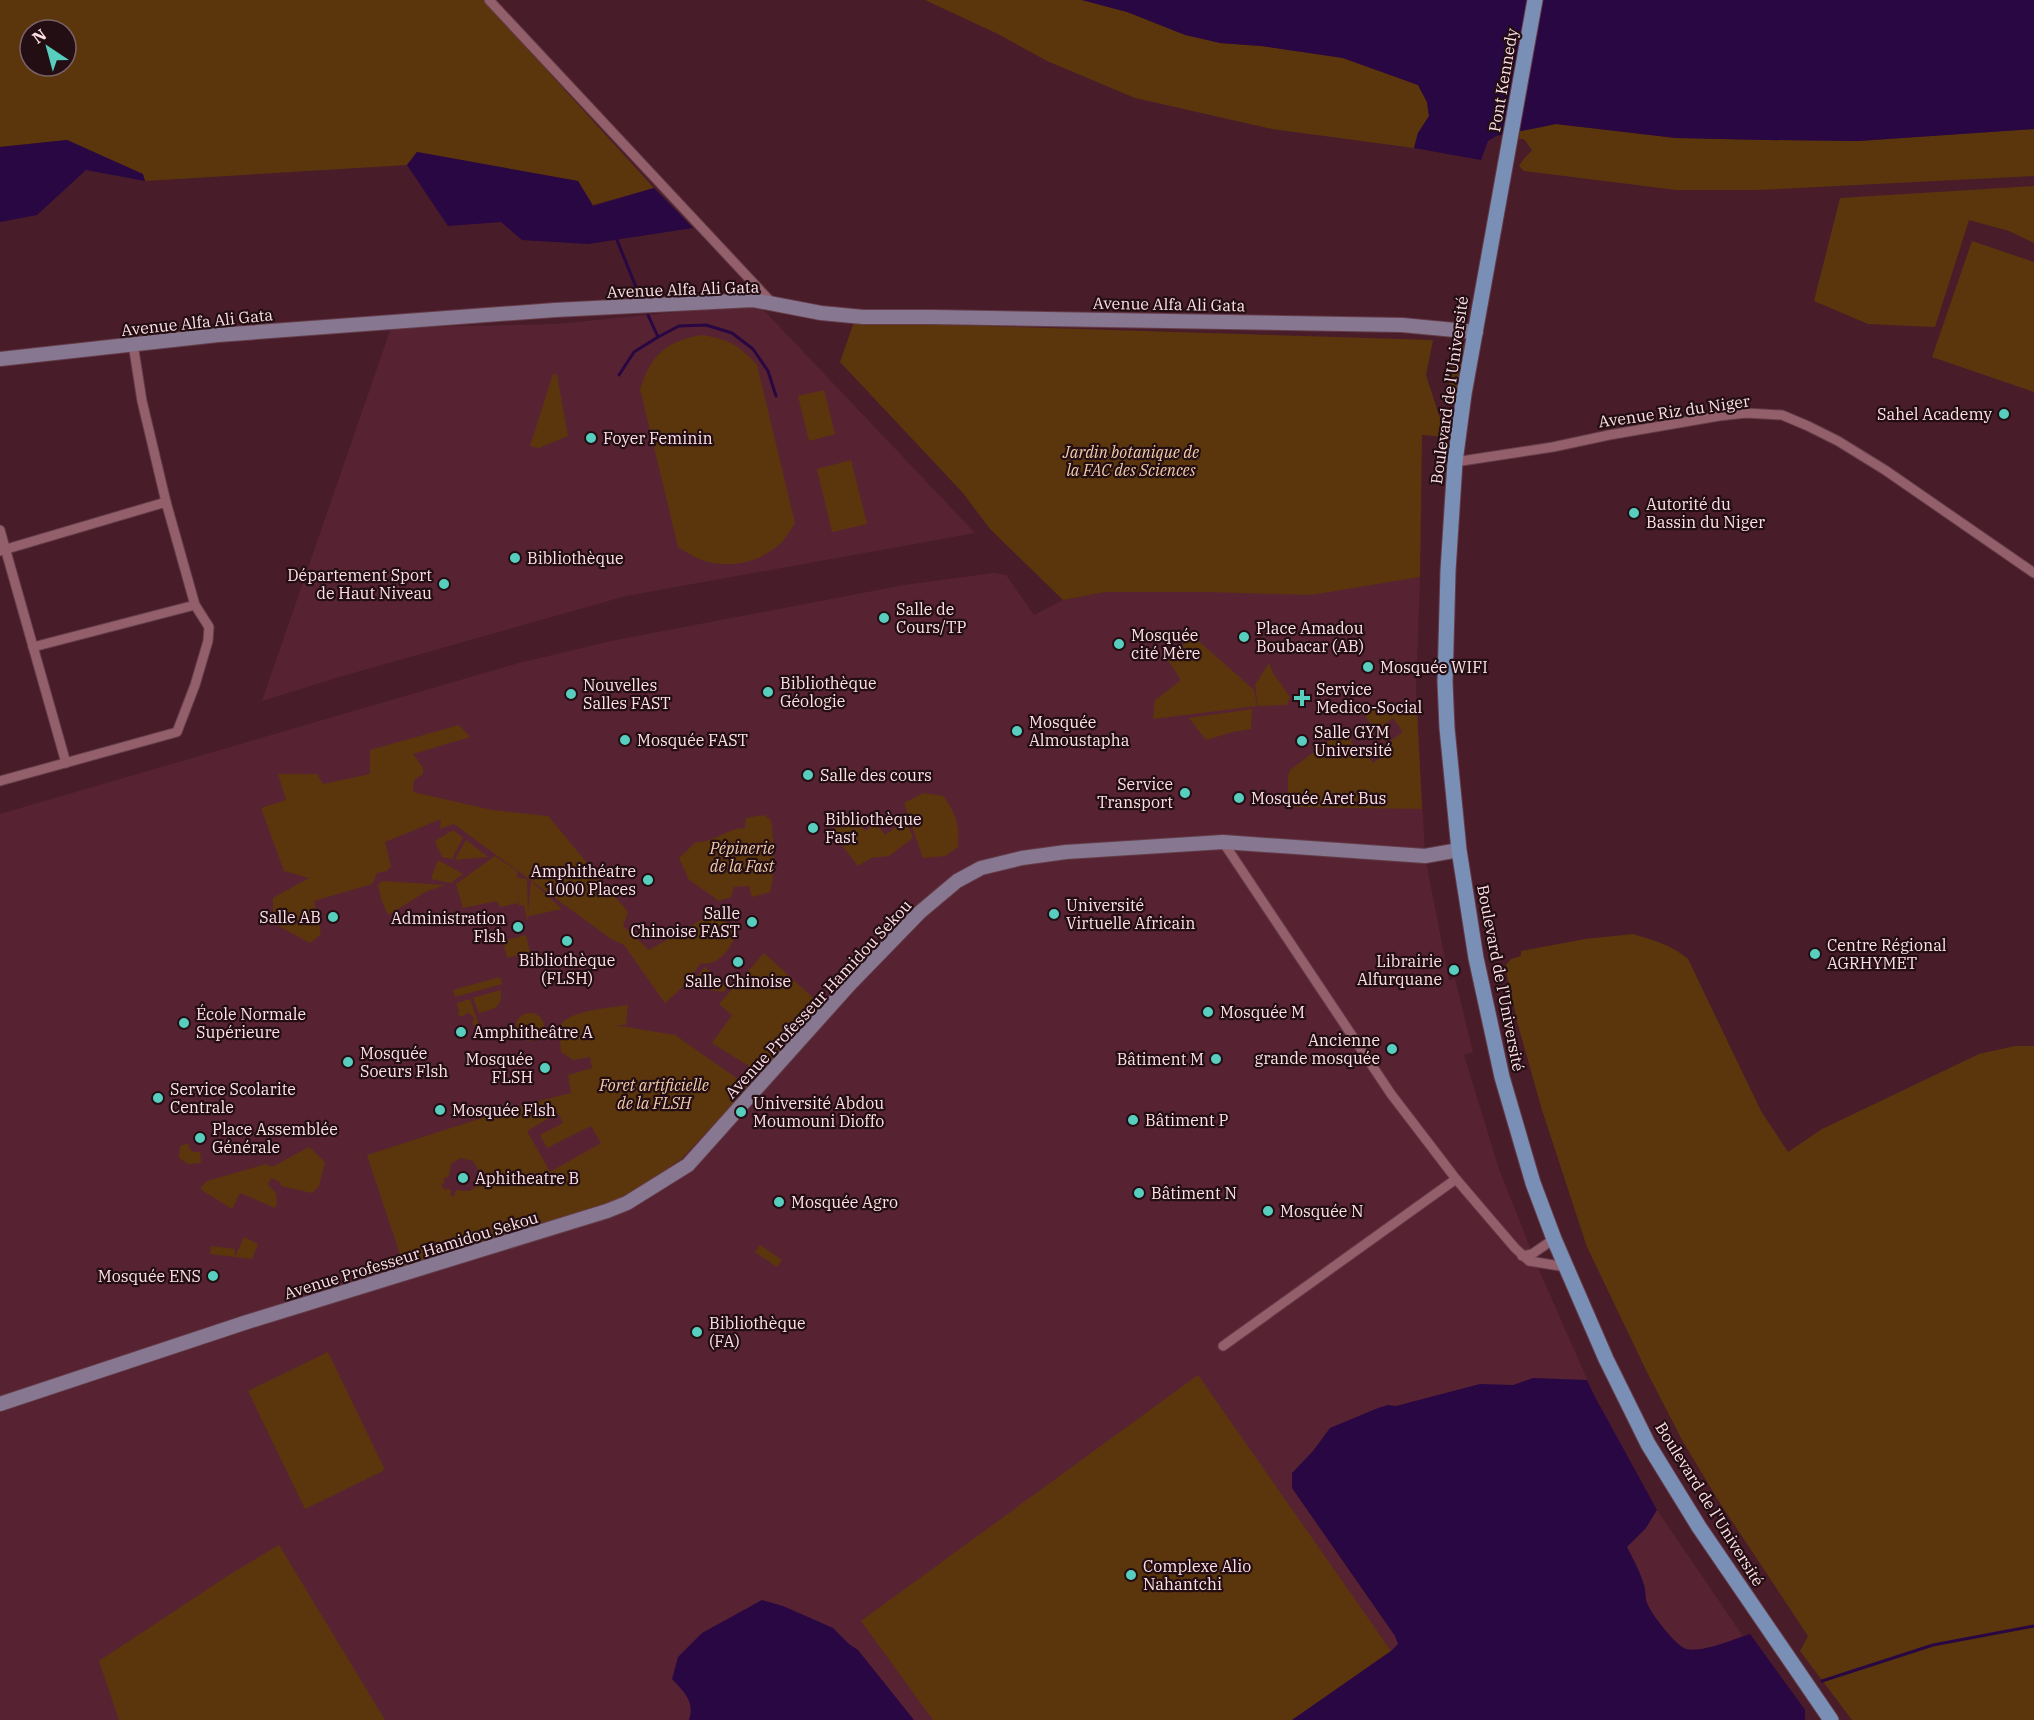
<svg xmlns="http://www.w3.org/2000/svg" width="2034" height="1720" font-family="'IBM Plex Serif',serif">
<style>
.built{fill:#572332}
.green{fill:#5b360d;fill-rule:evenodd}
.water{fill:#280742}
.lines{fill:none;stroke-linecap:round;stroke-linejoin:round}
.stream{stroke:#280742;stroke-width:3}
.street-casing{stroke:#643c49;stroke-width:11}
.secondary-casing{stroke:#643c49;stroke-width:16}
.primary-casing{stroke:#643c49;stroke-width:17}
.street{stroke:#935f6b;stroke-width:9}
.secondary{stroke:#877790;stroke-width:14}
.primary{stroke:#7a8fb5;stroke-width:15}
.poi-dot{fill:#58cebf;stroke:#220e13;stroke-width:2}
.labels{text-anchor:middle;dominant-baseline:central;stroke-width:4.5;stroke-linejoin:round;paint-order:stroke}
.street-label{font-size:16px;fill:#ffe0e6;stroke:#220e13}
.poi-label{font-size:16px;fill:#ffe0e6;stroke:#220e13;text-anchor:start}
.park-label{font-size:16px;font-style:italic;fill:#f2cca9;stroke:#220e13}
</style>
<rect width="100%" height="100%" fill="#491c29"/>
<g class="built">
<polygon points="758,304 975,533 626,596 339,677 262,701 391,328 556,324"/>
<polygon points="994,573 1006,575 1034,615 1063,600 1106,592 1206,592 1347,588 1420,577 1416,689 1425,856 1449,980 1455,979 1473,1052 1464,1055 1499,1169 1539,1270 1594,1395 1657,1510 1755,1654 1519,1720 0,1720 0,814 519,663 611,641 904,585"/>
</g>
<g class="green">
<path d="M0,0H483L654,188L593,205L578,181L417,152L407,165L145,181L142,174L67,140L0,147ZM30,30H66V66H30Z"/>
<polygon points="925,0 1082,0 1127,12 1220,43 1261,46 1343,58 1418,85 1427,102 1429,116 1418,133 1414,148 1272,129 1135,98 1047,61 998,34"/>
<polygon points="1556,124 1676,138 1767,140 1858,141 2034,129 2034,176 1758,190 1676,190 1524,171 1519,166 1523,160 1532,150 1524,139 1519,139 1520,131"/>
<polygon points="2034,186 2034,243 2009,231 1969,220 1935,327 1868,324 1814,301 1840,198"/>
<polygon points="1972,241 2034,262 2034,392 1932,357"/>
<polygon points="854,322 1433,340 1426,375 1446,437 1422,435 1420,577 1311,595 1206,592 1106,592 1063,600 990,529 963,493 840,362"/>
<path d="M701,335C728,339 738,344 757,365L795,523C791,529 787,536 782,542C760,563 727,570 699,559C692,556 685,551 678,547L640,389C652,354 665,342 701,335Z"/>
<polygon points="1457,342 1468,344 1457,402 1455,402 1449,383"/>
<polygon points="553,374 557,375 568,436 539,448 530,446"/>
<polygon points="824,390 835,434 809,441 798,396"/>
<polygon points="851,460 867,524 832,532 817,469"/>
<polygon points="1194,637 1254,690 1257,706 1153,719 1155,700 1180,681 1179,677 1166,657"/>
<polygon points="1269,663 1273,673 1290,697 1287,705 1258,706 1255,685"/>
<polygon points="1369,705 1385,712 1417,710 1422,809 1288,807 1288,776 1290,770 1346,728 1351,735 1351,742 1358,752 1365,752 1373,763 1389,752 1385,745 1403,732 1393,718 1378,729 1386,740 1383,742 1361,710"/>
<polygon points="1252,709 1251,729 1233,732 1206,740 1189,718"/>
<path d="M459,725L470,737L413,754L423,768V774L414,780L413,792L492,810L548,816L628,912L623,926L649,950L716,911L736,932C733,947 718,967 701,963L685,985L665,1003L624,945L611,939L454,824L440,829L441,819L385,842L391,866L387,871L377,873L372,884L314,901L321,934L310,943L273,923V898L309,878L284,871L261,808L286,800L278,774H317L323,784L370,774V750Z"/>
<path d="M923,793L943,796C956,812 960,827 958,847L945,856L923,858L904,803Z"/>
<path d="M764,815L771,820C774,846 776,866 770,892L752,897L749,886L734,887L731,897L718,901L711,895L689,880L679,858L696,842C714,843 727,828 745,828L746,818Z"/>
<polygon points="853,815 865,831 876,823 885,835 906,820 913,838 889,856 871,858 858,866 831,831"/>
<polygon points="453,830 463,838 452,859 442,857 435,841"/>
<polygon points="466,840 488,857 455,860"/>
<polygon points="495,856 517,871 518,878 527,879 528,912 531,881 562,909 529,916 527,920 524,905 519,906 518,891 518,903 500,907 497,901 463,908 456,884"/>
<polygon points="438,860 463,874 451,883 431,879"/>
<polygon points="383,881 445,885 427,891 388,915 381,899 378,884"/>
<path d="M1633,934C1653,940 1672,945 1688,959L1761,1111L1788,1152L1822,1129L1979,1054L2015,1046H2034V1720H1852L1800,1651L1808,1636L1718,1500L1682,1440L1646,1370L1587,1247L1542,1110L1518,1025L1505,966L1511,959L1521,956V951L1585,939Z"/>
<polygon points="526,935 530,952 507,958 503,941"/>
<polygon points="764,953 823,1007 760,1073 712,1043 732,1015 719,1004"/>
<polygon points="705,967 727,988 723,992 710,990 695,978"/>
<polygon points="500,977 502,984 455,997 453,990"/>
<path d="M501,990C502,1009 495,1008 479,1013L473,998Z"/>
<polygon points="470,999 480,1028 472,1024 474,1018 469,1013 467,1013 462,1017 457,1014 459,1012 457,1003"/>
<path d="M628,1005L626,1025H614L675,1035L749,1087L681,1159L632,1194L604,1205L404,1266L367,1155L519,1106L571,1093L568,1075L592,1068L590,1057L573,1060L561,1052C561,1045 558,1034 560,1027C566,1010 612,1008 628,1005ZM558,1113L563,1123L540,1135L547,1148L591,1126L601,1143L550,1172L527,1131ZM460,1158L473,1161C479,1170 481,1173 479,1184L470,1191L456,1190L454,1197L450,1195L451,1191L448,1188L445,1190L441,1185L445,1182L443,1179L449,1176L451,1164Z"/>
<circle cx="530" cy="1027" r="14"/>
<polygon points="188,1143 190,1150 194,1152 200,1152 201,1163 188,1164 179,1158 180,1146"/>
<polygon points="309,1147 325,1162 319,1186 312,1193 281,1186 280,1182 271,1178 268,1185 276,1193 277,1203 275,1208 240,1193 232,1209 200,1189 207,1181 266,1164 272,1167"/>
<polygon points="244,1237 258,1244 252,1259 210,1254 211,1246 235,1249 235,1257"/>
<polygon points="760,1245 782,1260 777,1267 755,1252"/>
<polygon points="328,1352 385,1470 305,1509 248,1391"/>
<polygon points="1198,1375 1391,1651 1292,1720 933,1720 861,1621"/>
<polygon points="279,1545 385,1720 119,1720 99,1661 229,1575"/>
</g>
<g class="water">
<polygon points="1082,0 2034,0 2034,129 1858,141 1767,140 1676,138 1556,124 1496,136 1488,141 1481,160 1414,148 1418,133 1429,116 1427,102 1418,85 1343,58 1261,46 1220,43 1185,35 1127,12"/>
<polygon points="67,140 143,174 145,181 86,170 37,215 0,222 0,147"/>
<polygon points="417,152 578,181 593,206 654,188 693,228 588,244 522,240 501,222 448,226 407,165"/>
<path d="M1533,1378L1587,1380L1594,1395L1657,1510L1646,1528L1627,1547C1633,1559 1640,1571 1644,1585C1646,1591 1645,1598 1647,1603C1651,1614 1676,1646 1686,1649C1702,1653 1734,1639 1750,1634L1805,1710V1720H1292L1391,1651L1398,1644L1395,1636L1292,1488V1473L1313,1451L1330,1428L1378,1408L1388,1405L1396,1406L1480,1384L1513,1385Z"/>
<path d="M762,1600L783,1606L833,1628L849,1644L858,1650L914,1720H689C695,1701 684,1692 672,1679L678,1657L702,1633Z"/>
</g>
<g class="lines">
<g class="stream">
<polyline points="617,240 640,297"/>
<polyline points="648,315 658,337"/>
<polyline points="619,375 634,352 658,337 679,326 706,325 732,333 753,349 768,371 776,396"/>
<polyline points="1822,1681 1933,1645 2034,1626"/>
</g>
<g class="street-casing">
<g id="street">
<polyline points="489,0 773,304"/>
<polyline points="133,344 142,401 166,502"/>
<polyline points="1455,462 1553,447 1609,435 1719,416 1746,413 1782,415 1808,426 1838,441 1885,470 2034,573"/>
<polyline points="0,530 66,763"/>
<polyline points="0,551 166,502 195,605 209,627 208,641 195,685 177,732 0,781"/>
<polyline points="33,647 195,605"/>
<polyline points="1223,842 1391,1094 1456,1179 1515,1248 1529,1261 1566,1267"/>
<polyline points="1522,1256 1532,1254 1554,1239"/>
<polyline points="1223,1346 1456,1179"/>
</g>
</g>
<g class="secondary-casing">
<g id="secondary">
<polyline points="0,359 218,335 555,310 753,300 821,313 863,317 932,317 1402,325 1476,332"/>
<polyline points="0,1404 247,1322 607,1211 627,1203 688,1165 850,984 919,913 957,881 981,868 1022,858 1066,852 1223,842 1425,856 1459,850"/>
</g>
</g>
<g class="primary-casing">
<polyline id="primary" points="1535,0 1464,394 1455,462 1448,571 1445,682 1447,728 1459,850 1476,958 1502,1077 1533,1183 1554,1239 1606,1359 1648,1444 1699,1527 1831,1720"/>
</g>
<use href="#street" class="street"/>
<use href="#secondary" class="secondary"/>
<use href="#primary" class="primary"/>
</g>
<g class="poi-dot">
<circle cx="2004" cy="414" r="6"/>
<circle cx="591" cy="438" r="6"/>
<circle cx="1634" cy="513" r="6"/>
<circle cx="515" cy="558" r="6"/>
<circle cx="444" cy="584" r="6"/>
<circle cx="884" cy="618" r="6"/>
<circle cx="1244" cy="637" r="6"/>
<circle cx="1119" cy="644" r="6"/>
<circle cx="1368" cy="667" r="6"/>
<circle cx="768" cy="692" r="6"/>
<circle cx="571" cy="694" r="6"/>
<path d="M1299 689h6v6h6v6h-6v6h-6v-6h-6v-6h6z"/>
<circle cx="1017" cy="731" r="6"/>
<circle cx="625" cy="740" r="6"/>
<circle cx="1302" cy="741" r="6"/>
<circle cx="808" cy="775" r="6"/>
<circle cx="1185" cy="793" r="6"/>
<circle cx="1239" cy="798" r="6"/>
<circle cx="813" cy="828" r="6"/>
<circle cx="648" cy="880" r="6"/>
<circle cx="1054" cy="914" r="6"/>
<circle cx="333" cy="917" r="6"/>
<circle cx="752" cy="922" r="6"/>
<circle cx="518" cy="927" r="6"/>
<circle cx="567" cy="941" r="6"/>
<circle cx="1815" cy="954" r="6"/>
<circle cx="738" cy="962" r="6"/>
<circle cx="1454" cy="970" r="6"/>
<circle cx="1208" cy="1012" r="6"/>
<circle cx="184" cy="1023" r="6"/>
<circle cx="461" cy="1032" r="6"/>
<circle cx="1392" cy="1049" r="6"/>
<circle cx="1216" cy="1059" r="6"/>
<circle cx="348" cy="1062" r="6"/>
<circle cx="545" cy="1068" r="6"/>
<circle cx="158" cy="1098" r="6"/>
<circle cx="440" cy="1110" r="6"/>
<circle cx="741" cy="1112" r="6"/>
<circle cx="1133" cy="1120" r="6"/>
<circle cx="200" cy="1138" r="6"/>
<circle cx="463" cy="1178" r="6"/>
<circle cx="1139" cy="1193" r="6"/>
<circle cx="779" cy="1202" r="6"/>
<circle cx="1268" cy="1211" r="6"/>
<circle cx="213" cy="1276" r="6"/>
<circle cx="697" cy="1332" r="6"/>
<circle cx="1131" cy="1575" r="6"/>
</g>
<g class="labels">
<g class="street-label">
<text transform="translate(1503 80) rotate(-80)">Pont Kennedy</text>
<text transform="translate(683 289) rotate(-2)">Avenue Alfa Ali Gata</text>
<text transform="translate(1169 304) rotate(1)">Avenue Alfa Ali Gata</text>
<text transform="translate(197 322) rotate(-6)">Avenue Alfa Ali Gata</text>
<text transform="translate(1449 390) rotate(-82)">Boulevard de l'Université</text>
<text transform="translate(1674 411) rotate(-8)">Avenue Riz du Niger</text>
<text transform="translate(1501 978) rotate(79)">Boulevard de l'Université</text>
<text transform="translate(818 999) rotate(-47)">Avenue Professeur Hamidou Sekou</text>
<text transform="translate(411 1255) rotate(-17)">Avenue Professeur Hamidou Sekou</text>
<text transform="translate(1710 1504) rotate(58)">Boulevard de l'Université</text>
</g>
<g class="poi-label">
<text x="1992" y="414" text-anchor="end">Sahel Academy</text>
<text x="603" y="438">Foyer Feminin</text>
<text x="1646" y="504">Autorité du<tspan x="1646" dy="18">Bassin du Niger</tspan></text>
<text x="527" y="558">Bibliothèque</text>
<text x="432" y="575" text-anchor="end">Département Sport<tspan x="432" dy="18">de Haut Niveau</tspan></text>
<text x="896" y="609">Salle de<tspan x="896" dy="18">Cours/TP</tspan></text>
<text x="1256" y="628">Place Amadou<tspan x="1256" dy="18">Boubacar (AB)</tspan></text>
<text x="1131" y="635">Mosquée<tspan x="1131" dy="18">cité Mère</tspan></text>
<text x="1380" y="667">Mosquée WIFI</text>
<text x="780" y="683">Bibliothèque<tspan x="780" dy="18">Géologie</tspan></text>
<text x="583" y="685">Nouvelles<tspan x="583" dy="18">Salles FAST</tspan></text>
<text x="1316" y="689">Service<tspan x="1316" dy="18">Medico-Social</tspan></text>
<text x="1029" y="722">Mosquée<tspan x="1029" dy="18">Almoustapha</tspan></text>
<text x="1314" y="732">Salle GYM<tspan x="1314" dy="18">Université</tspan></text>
<text x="637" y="740">Mosquée FAST</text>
<text x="820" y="775">Salle des cours</text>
<text x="1173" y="784" text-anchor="end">Service<tspan x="1173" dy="18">Transport</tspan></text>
<text x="1251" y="798">Mosquée Aret Bus</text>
<text x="825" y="819">Bibliothèque<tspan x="825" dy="18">Fast</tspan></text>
<text x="636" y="871" text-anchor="end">Amphithéatre<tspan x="636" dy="18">1000 Places</tspan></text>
<text x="1066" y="905">Université<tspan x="1066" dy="18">Virtuelle Africain</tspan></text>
<text x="740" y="913" text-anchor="end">Salle<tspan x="740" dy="18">Chinoise FAST</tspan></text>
<text x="321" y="917" text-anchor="end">Salle AB</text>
<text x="506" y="918" text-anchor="end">Administration<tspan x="506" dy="18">Flsh</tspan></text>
<text x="1827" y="945">Centre Régional<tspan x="1827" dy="18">AGRHYMET</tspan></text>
<text x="567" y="960" text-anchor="middle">Bibliothèque<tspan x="567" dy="18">(FLSH)</tspan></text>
<text x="1442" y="961" text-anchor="end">Librairie<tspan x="1442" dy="18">Alfurquane</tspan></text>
<text x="738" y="981" text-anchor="middle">Salle Chinoise</text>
<text x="1220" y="1012">Mosquée M</text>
<text x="196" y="1014">École Normale<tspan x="196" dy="18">Supérieure</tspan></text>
<text x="473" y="1032">Amphitheâtre A</text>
<text x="1380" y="1040" text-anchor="end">Ancienne<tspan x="1380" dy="18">grande mosquée</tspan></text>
<text x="360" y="1053">Mosquée<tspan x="360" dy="18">Soeurs Flsh</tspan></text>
<text x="533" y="1059" text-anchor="end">Mosquée<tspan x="533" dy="18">FLSH</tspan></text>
<text x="1204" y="1059" text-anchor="end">Bâtiment M</text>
<text x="170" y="1089">Service Scolarite<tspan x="170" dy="18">Centrale</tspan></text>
<text x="753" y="1103">Université Abdou<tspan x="753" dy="18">Moumouni Dioffo</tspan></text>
<text x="452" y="1110">Mosquée Flsh</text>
<text x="1145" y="1120">Bâtiment P</text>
<text x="212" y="1129">Place Assemblée<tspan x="212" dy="18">Générale</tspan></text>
<text x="475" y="1178">Aphitheatre B</text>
<text x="1151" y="1193">Bâtiment N</text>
<text x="791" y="1202">Mosquée Agro</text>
<text x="1280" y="1211">Mosquée N</text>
<text x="201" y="1276" text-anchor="end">Mosquée ENS</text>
<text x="709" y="1323">Bibliothèque<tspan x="709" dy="18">(FA)</tspan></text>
<text x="1143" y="1566">Complexe Alio<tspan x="1143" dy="18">Nahantchi</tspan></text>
</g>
<g class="park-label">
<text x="1131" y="452">Jardin botanique de<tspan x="1131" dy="18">la FAC des Sciences</tspan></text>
<text x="742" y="848">Pépinerie<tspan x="742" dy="18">de la Fast</tspan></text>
<text x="654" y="1085">Foret artificielle<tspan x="654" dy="18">de la FLSH</tspan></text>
</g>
</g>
<g transform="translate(48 48) rotate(324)"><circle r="28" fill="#220e13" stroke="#7a6267" stroke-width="1.5"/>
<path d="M0-4.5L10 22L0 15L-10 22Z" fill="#58cebf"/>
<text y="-9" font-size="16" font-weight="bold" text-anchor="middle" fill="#ffe0e6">N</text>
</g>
</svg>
